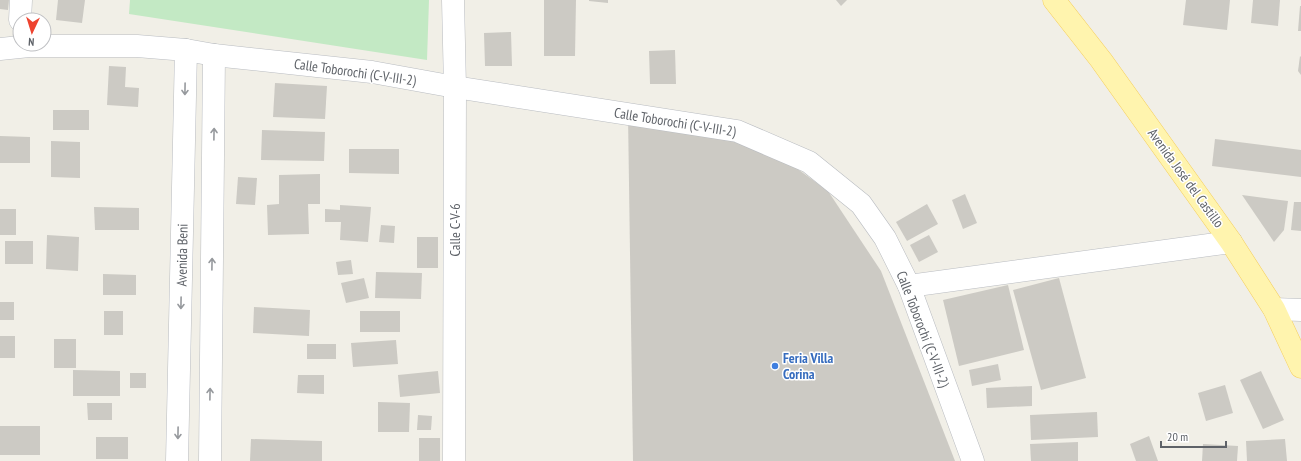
<svg xmlns="http://www.w3.org/2000/svg" width="1301" height="461" font-family="'PT Sans Narrow',sans-serif">
<style>
.green{fill:#c3e9c4}
.building{fill:#cccac4}
.lines{fill:none;stroke-linecap:round;stroke-linejoin:round}
.minor-casing{stroke:#b9bcc1;stroke-width:23}
.major-casing{stroke:#f6ce5b;stroke-width:23}
.minor{stroke:#fff;stroke-width:22}
.major{stroke:#fff4ae;stroke-width:22}
.oneway{stroke:#96999d}
.shop-dot{fill:#3f7fe0;stroke:#fff;stroke-width:1.5}
.labels{text-anchor:middle;dominant-baseline:central;stroke-width:3;stroke-linejoin:round;paint-order:stroke}
.street-label{font-size:14px;fill:#5e6268;stroke:#fff}
.shop-label{font-size:14px;font-weight:bold;fill:#366cbe;stroke:#fff;text-anchor:start}
</style>
<rect width="100%" height="100%" fill="#f1efe7"/>
<polygon class="green" points="130,0 429,0 427,60 129,14"/>
<g class="building">
<polygon points="0,0 9,0 8,10 0,9"/>
<polygon points="58,0 85,0 82,23 56,20"/>
<polygon points="544,0 576,0 575,56 544,56"/>
<polygon points="589,0 608,0 608,3 589,1"/>
<polygon points="836,0 847,0 841,6"/>
<polygon points="1186,0 1230,0 1227,30 1183,25"/>
<polygon points="1253,0 1280,0 1278,26 1251,23"/>
<polygon points="1300,6 1301,6 1301,31 1298,31"/>
<polygon points="511,32 512,66 485,66 484,33"/>
<polygon points="675,50 676,84 650,84 649,51"/>
<polygon points="1300,56 1301,57 1301,75 1298,71"/>
<polygon points="109,66 126,67 125,87 139,88 138,107 107,105"/>
<polygon points="275,83 327,86 325,119 273,117"/>
<rect x="53" y="110" width="36" height="20"/>
<polygon points="628,114 759,141 828,191 881,271 955,461 633,461"/>
<polygon points="262,130 325,132 324,161 261,160"/>
<polygon points="0,136 30,137 30,163 0,163"/>
<polygon points="1215,139 1301,150 1301,177 1212,166"/>
<polygon points="51,141 80,142 80,178 51,177"/>
<polygon points="349,149 399,149 399,174 349,173"/>
<polygon points="320,174 320,204 308,204 309,234 268,235 267,205 279,204 279,175"/>
<polygon points="238,177 257,178 255,205 236,204"/>
<polygon points="965,194 977,223 963,229 952,200"/>
<polygon points="1242,195 1288,201 1284,230 1274,242"/>
<polygon points="1294,202 1301,202 1301,231 1291,230"/>
<polygon points="927,204 938,224 907,241 896,222"/>
<polygon points="340,205 371,207 368,242 340,240 341,222 325,222 325,209 340,210"/>
<polygon points="94,207 139,208 139,230 95,230"/>
<rect x="0" y="209" width="16" height="26"/>
<polygon points="381,225 395,226 394,243 379,242"/>
<polygon points="47,235 79,237 78,271 46,269"/>
<polygon points="929,235 938,252 919,262 910,245"/>
<rect x="417" y="237" width="21" height="31"/>
<rect x="5" y="241" width="28" height="23"/>
<polygon points="351,260 353,274 338,275 336,262"/>
<polygon points="376,272 422,273 421,299 375,298"/>
<polygon points="103,274 136,275 136,295 103,295"/>
<polygon points="364,278 369,298 346,303 341,283"/>
<polygon points="1059,278 1086,378 1041,390 1013,290"/>
<polygon points="1008,285 1024,350 959,366 943,300"/>
<rect x="0" y="302" width="14" height="18"/>
<polygon points="254,307 310,310 309,336 253,333"/>
<rect x="104" y="311" width="19" height="24"/>
<rect x="360" y="311" width="40" height="21"/>
<rect x="0" y="336" width="15" height="22"/>
<rect x="54" y="339" width="22" height="29"/>
<polygon points="396,340 398,364 353,367 351,343"/>
<rect x="307" y="344" width="29" height="15"/>
<polygon points="998,364 1001,380 972,386 969,370"/>
<polygon points="73,370 120,371 120,396 73,396"/>
<polygon points="438,371 440,393 400,397 398,375"/>
<polygon points="1261,371 1284,420 1263,429 1240,380"/>
<rect x="130" y="373" width="16" height="15"/>
<polygon points="298,375 324,375 324,394 297,393"/>
<polygon points="1225,385 1233,413 1206,421 1198,393"/>
<polygon points="1032,386 1032,406 987,408 986,388"/>
<polygon points="378,402 410,403 409,432 378,432"/>
<polygon points="87,403 112,403 112,420 88,420"/>
<polygon points="1097,412 1098,437 1031,440 1030,415"/>
<polygon points="418,415 432,416 431,430 417,430"/>
<rect x="0" y="426" width="40" height="29"/>
<polygon points="1149,436 1158,461 1136,461 1130,444"/>
<rect x="96" y="437" width="32" height="22"/>
<rect x="419" y="438" width="21" height="23"/>
<polygon points="251,439 322,441 322,461 250,461"/>
<polygon points="1285,439 1287,461 1247,461 1246,441"/>
<polygon points="1078,442 1078,461 1031,461 1030,444"/>
<polygon points="1203,444 1238,446 1237,461 1202,461"/>
</g>
<g class="lines">
<g class="minor-casing">
<g id="minor">
<polyline points="453,0 455,87 454,461"/>
<polyline points="20,20 21,0"/>
<polyline points="0,49 29,46 137,46 186,50 214,55 372,72 455,87 737,131 809,162 861,204 885,238 909,286 973,461"/>
<polyline points="909,286 1231,242"/>
<polyline points="1274,309 1301,310"/>
<polyline points="177,461 186,50"/>
<polyline points="210,461 214,55"/>
</g>
</g>
<g class="major-casing">
<polyline id="major" points="1054,0 1101,60 1231,242 1274,309 1301,367"/>
</g>
<use href="#minor" class="minor"/>
<use href="#major" class="major"/>
</g>
<defs><path id="oneway-shaft" d="M-6 0H5M1.5-3L5.5 0L1.5 3" fill="none" stroke-width="1.6" stroke-linecap="round" stroke-linejoin="round"/></defs>
<g class="oneway">
<use href="#oneway-shaft" transform="translate(185 89) rotate(91)"/>
<use href="#oneway-shaft" transform="translate(214 134) rotate(-89)"/>
<use href="#oneway-shaft" transform="translate(212 264) rotate(-89)"/>
<use href="#oneway-shaft" transform="translate(181 303) rotate(91)"/>
<use href="#oneway-shaft" transform="translate(210 394) rotate(-89)"/>
<use href="#oneway-shaft" transform="translate(178 433) rotate(91)"/>
</g>
<circle class="shop-dot" cx="775" cy="366" r="4"/>
<g class="labels">
<g class="street-label">
<text transform="translate(355 72) rotate(8)">Calle Toborochi (C-V-III-2)</text>
<text transform="translate(675 122) rotate(9)">Calle Toborochi (C-V-III-2)</text>
<text transform="translate(1186 178) rotate(54)">Avenida José del Castillo</text>
<text transform="translate(455 230) rotate(-90)">Calle C-V-6</text>
<text transform="translate(182 255) rotate(-89)">Avenida Beni</text>
<text transform="translate(923 329) rotate(69)">Calle Toborochi (C-V-III-2)</text>
</g>
<g class="shop-label">
<text x="783" y="358">Feria Villa<tspan x="783" dy="16">Corina</tspan></text>
</g>
</g>
<g transform="translate(32 32) rotate(184)"><circle r="19" fill="#ffffff" stroke="#bfc0c3"/>
<path d="M0-3L7 15L0 10L-7 15Z" fill="#ee432f"/>
<text y="-6" font-size="11" font-weight="bold" text-anchor="middle" fill="#5e6268">N</text>
</g>
<path d="M1161 441v6h65v-6" fill="none" stroke="#5e6268" stroke-width="2"/>
<text x="1167" y="441" font-size="12" fill="#5e6268" stroke="#ffffff" stroke-width="3" paint-order="stroke">20 m</text>
</svg>
